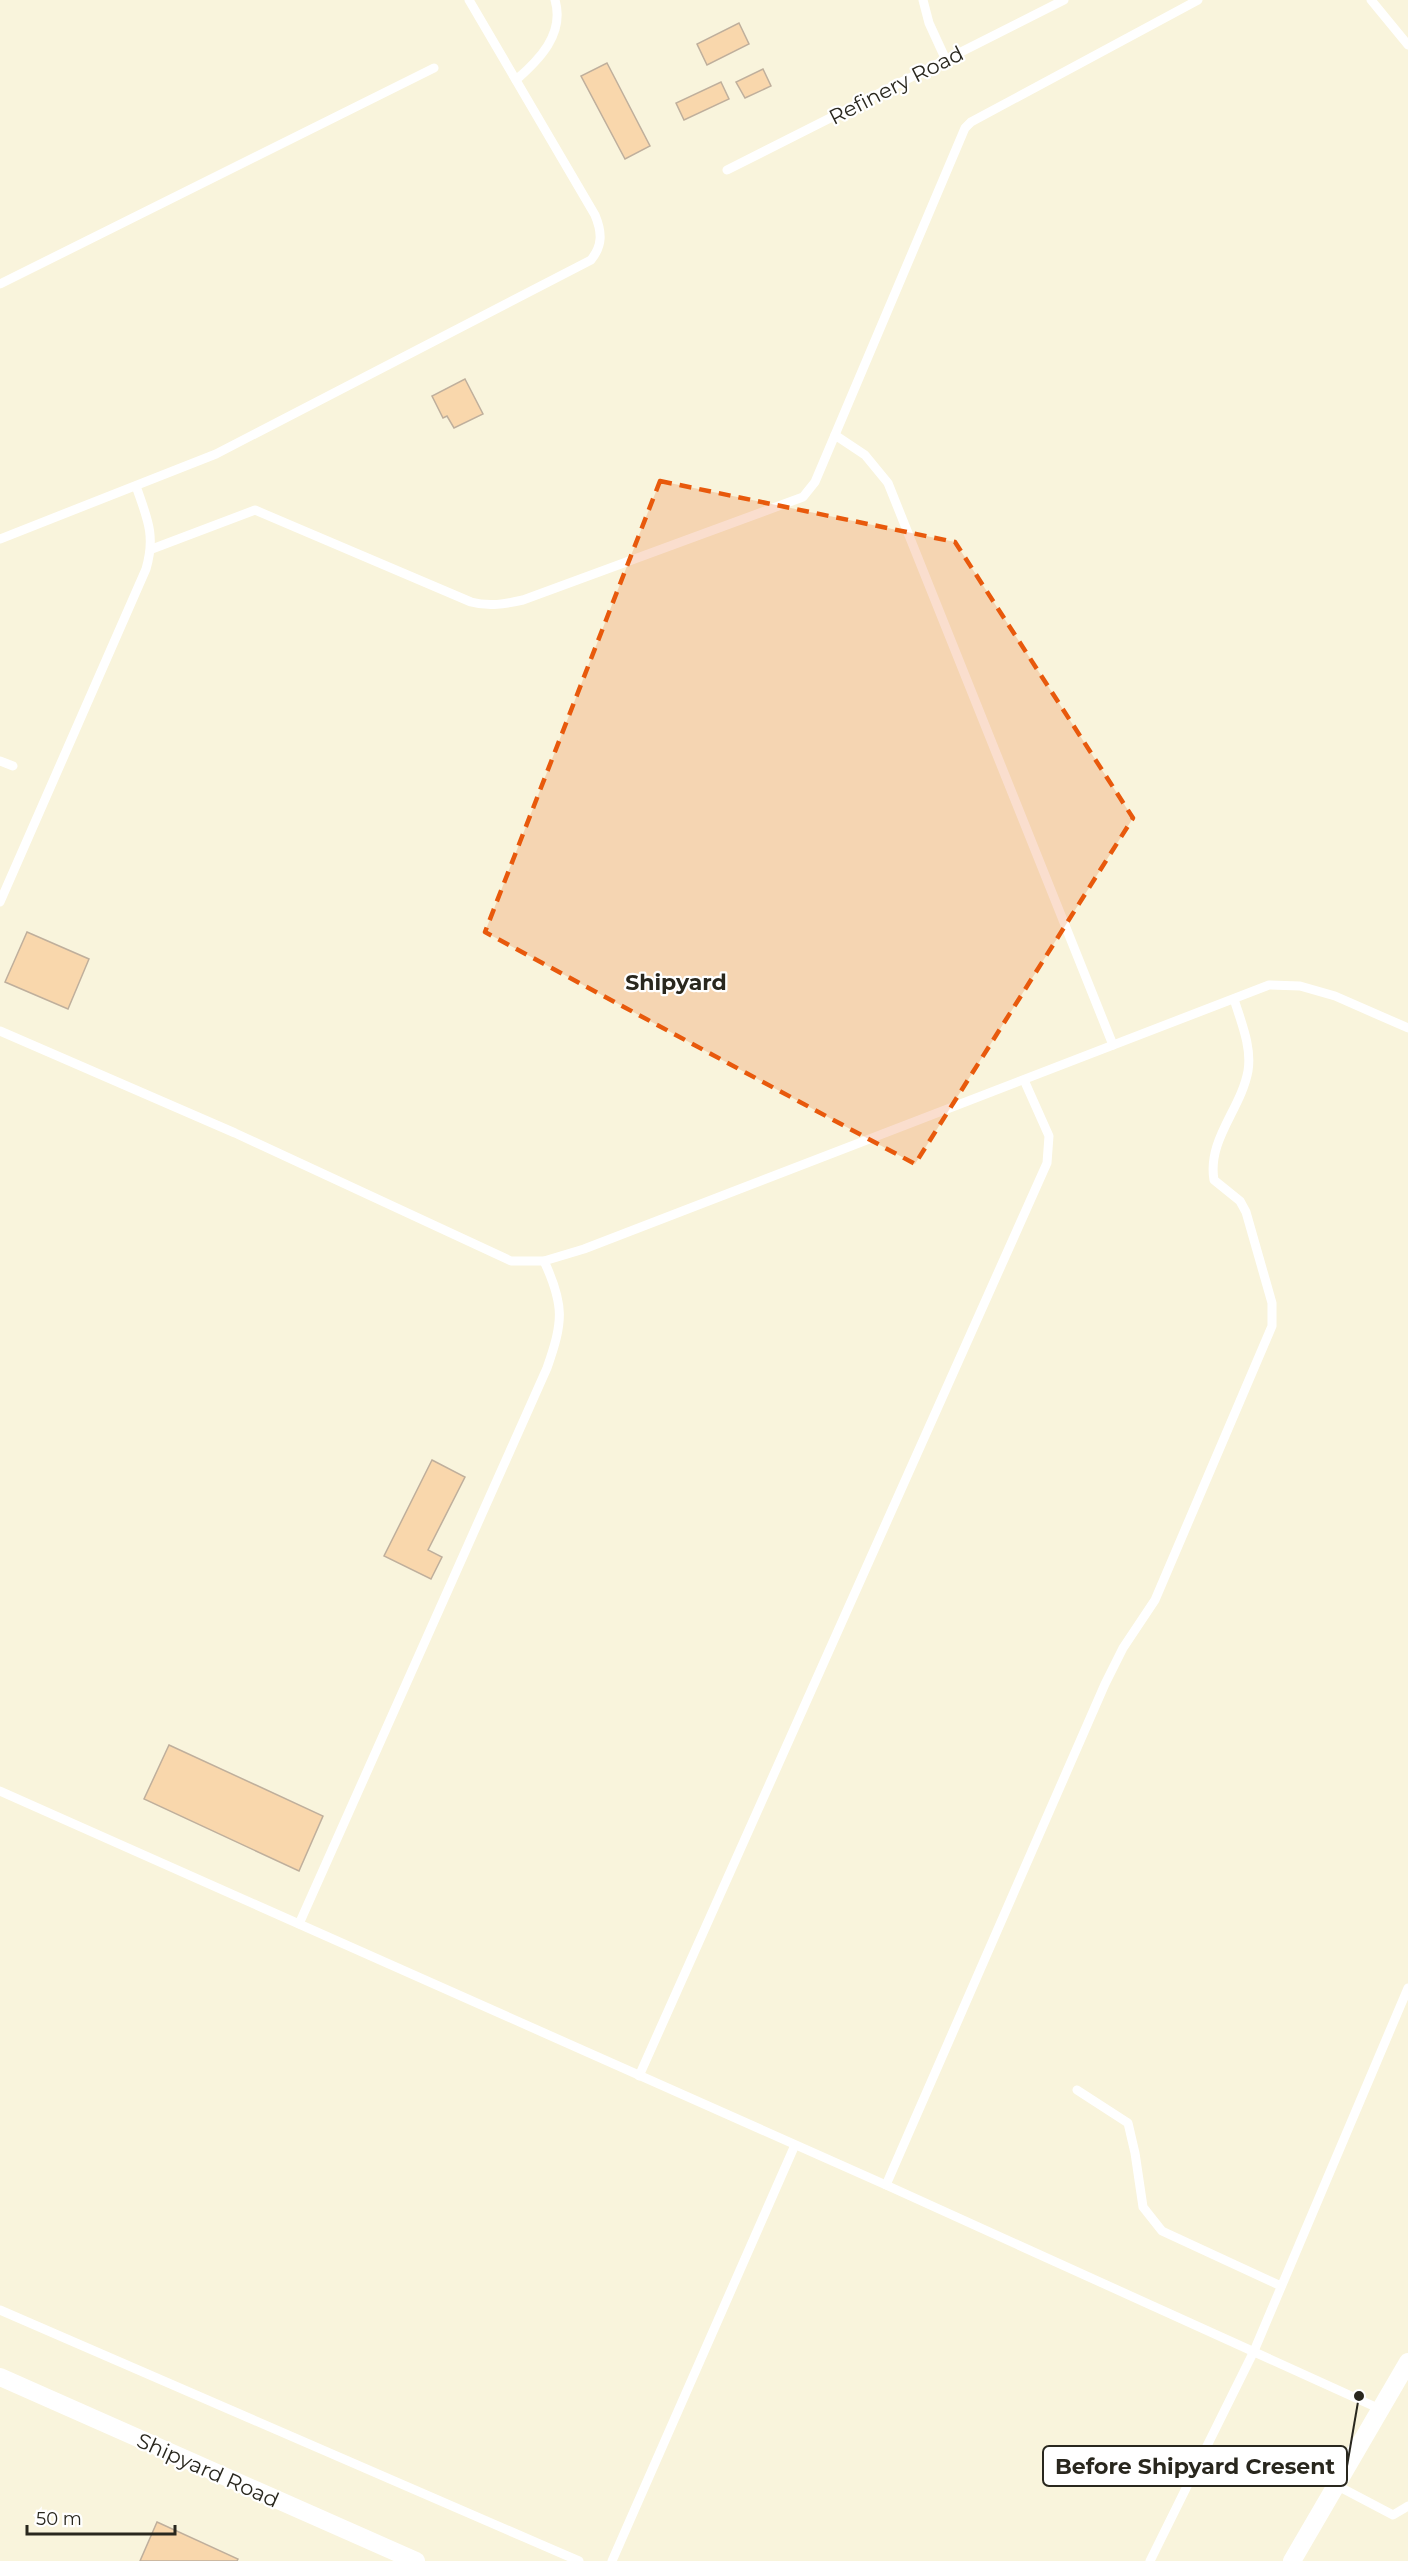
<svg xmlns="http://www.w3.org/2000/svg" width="1408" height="2561" font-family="Montserrat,sans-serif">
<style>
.building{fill:#f9d7ac;stroke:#bfaf9c;stroke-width:1.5}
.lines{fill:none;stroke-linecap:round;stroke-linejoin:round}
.service{stroke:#fff;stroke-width:9}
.minor{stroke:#fff;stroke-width:18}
.marked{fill:#e8590c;fill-opacity:0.2;stroke:#e8590c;stroke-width:4.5;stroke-dasharray:12 8;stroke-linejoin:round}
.labels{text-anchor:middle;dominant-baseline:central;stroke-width:4.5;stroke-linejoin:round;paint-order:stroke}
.street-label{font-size:21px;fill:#29271e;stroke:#fff}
.neighbourhood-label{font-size:22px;font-weight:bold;fill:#29271e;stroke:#fff}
.leader{fill:none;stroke:#29271e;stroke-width:2}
.callout-dot{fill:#29271e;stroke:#fff;stroke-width:2}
.callout{fill:#fff;stroke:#29271e;stroke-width:2}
.callout-label{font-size:22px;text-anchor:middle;font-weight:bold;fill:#29271e}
</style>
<rect width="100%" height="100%" fill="#f9f4dc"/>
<g class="building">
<polygon points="739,23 749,44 707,65 697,44"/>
<polygon points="607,63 650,146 625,159 581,76"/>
<polygon points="763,69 771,86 745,98 736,82"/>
<polygon points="721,82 729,99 684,120 676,103"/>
<polygon points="465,379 483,414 454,428 447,416 443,418 432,396"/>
<polygon points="27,932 89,959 68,1009 5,982"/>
<polygon points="432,1460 465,1477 428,1550 442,1557 431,1579 384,1556"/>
<polygon points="169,1745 323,1816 299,1871 144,1799"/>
<polygon points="157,2522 238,2559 237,2561 140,2561"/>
</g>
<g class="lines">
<g class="service">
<polyline points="923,0 929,23 946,60"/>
<polyline points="1371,0 1408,45"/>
<path d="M516,80C539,60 565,34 555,0"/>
<polyline points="727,170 1064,0"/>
<polyline points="0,284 434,68"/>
<polyline points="835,435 865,455 888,483 1113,1045"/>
<path d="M0,539L216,454L591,260C603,245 602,232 595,215L469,0"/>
<path d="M152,549L255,510L471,602C489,607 505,604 523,600L803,497L815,482L965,128L971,122L1198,0"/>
<polyline points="0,761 13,766"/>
<path d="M0,902L146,569C156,535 147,518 136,486"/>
<polyline points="0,1031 235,1133 511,1261 544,1261 584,1249 1269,985 1300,986 1335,996 1408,1028"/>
<polyline points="0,1791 886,2185 1380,2409"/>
<path d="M299,1924L547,1368C563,1322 565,1306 544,1261"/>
<polyline points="639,2076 1047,1163 1049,1136 1024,1080"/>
<polyline points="1077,2090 1128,2123 1135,2153 1143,2207 1162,2231 1281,2286"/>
<path d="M886,2185L1105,1684L1123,1648L1155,1600L1272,1326V1303L1246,1212L1240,1201L1214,1180C1207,1140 1241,1109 1248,1071C1252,1047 1241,1022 1234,999"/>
<polyline points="0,2310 579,2561"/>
<polyline points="1336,2485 1393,2515 1408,2506"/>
<polyline points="612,2561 795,2145"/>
<polyline points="1150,2561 1254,2351 1408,1988"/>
</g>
<g class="minor">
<polyline points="0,2377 416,2561"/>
<polyline points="1292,2561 1408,2362"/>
</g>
</g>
<path class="marked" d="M660,481L955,542L1133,818L915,1164L485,932Z"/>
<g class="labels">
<g class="street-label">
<text transform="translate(896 85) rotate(-27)">Refinery Road</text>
<text transform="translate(208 2470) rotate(24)">Shipyard Road</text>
</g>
<g class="neighbourhood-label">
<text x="676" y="982">Shipyard</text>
</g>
</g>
<path class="leader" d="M1359 2396L1347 2466"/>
<circle class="callout-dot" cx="1359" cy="2396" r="6"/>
<rect class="callout" x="1043" y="2446" width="304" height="40" rx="6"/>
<g class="callout-label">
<text x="1195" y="2474">Before Shipyard Cresent</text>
</g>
<path d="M27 2525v9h148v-9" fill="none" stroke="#29271e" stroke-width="3"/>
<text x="36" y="2525" font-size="18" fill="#29271e" stroke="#ffffff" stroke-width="4.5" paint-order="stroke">50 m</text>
</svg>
